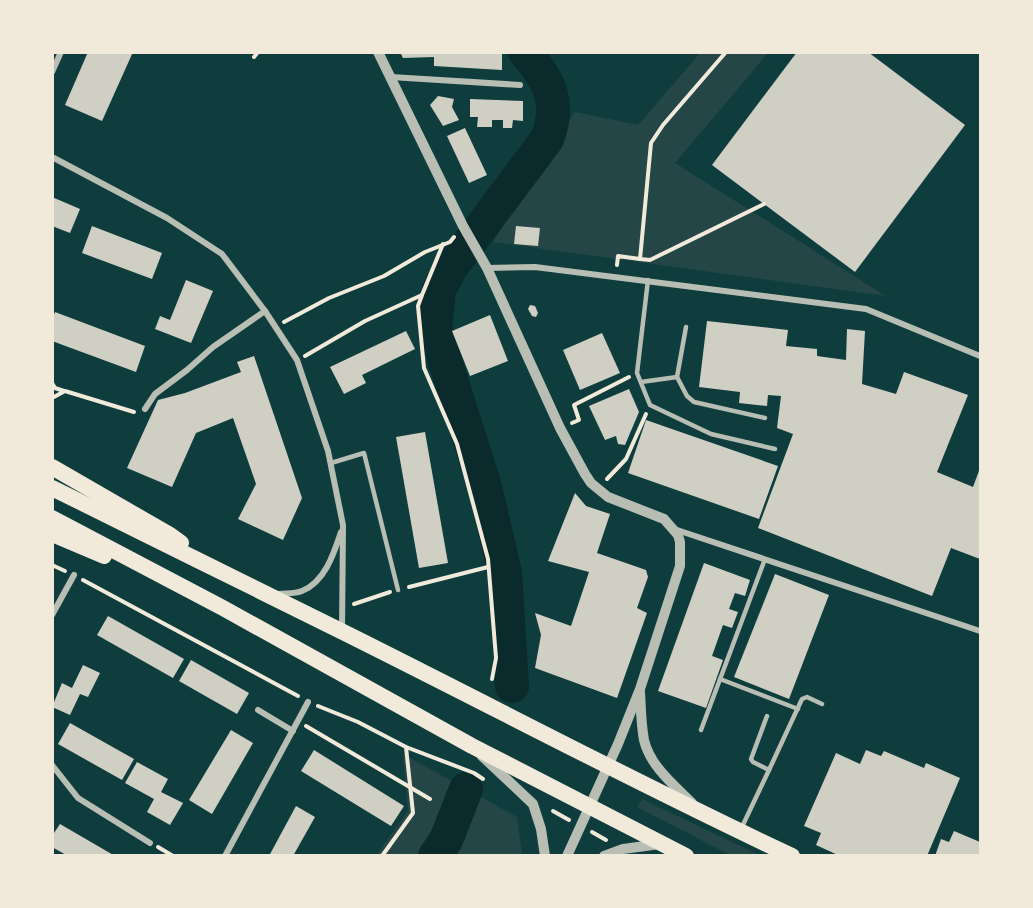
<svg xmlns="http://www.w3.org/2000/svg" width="1033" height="908" font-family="'Noto Sans',sans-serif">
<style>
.green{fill:#244646}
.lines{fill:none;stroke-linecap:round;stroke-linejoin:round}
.river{stroke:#0a2a2b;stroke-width:34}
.building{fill:#cfcfc3}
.path{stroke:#f1e9da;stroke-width:4}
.service{stroke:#b8beb3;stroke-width:4.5}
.minor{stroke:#b8beb3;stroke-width:6}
.tertiary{stroke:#b8beb3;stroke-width:10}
.trunk{stroke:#f1e9da;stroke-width:16}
</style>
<rect width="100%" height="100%" fill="#0f3d3e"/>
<g class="green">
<polygon points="700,53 768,53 675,163 886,296 493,242 575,112 638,125"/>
<polygon points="403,754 517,817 522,855 376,856 408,811"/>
<polygon points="642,799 759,855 730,855 637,807"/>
</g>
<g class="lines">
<g class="river">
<path d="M512,686L505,573L485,487L435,329L439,290L452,266L547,139C561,103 550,81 525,52"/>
<polyline points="435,856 446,840 466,789"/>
</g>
</g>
<g class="building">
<polygon points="88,52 133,52 102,121 65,105"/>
<polygon points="400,52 502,52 502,70 434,66 434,57 403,58"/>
<polygon points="797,52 868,52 965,125 855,272 712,165"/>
<polygon points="438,96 454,99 452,107 459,120 443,126 430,105"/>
<polygon points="470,99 523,101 523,121 513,120 512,128 503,128 503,120 492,120 492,127 477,127 478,117 470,117"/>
<polygon points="465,128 487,175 469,183 447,136"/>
<polygon points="52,197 80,209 70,233 52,226"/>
<polygon points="92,226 162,253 152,279 82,253"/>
<polygon points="516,226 540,228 538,246 514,244"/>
<polygon points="186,280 213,291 191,343 155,329 160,316 170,320"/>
<polygon points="530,305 535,306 538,313 536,317 532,316 528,309"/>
<polygon points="55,312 145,346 136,372 52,341 52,320"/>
<polygon points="490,315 508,361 470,376 452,331"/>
<polygon points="707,321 788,330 786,346 817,349 817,356 846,360 847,329 865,331 862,384 896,394 904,372 968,395 937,472 973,487 980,468 980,559 951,548 932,596 758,528 793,434 777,428 781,396 768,395 767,406 739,403 740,392 699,387"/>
<polygon points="406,331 415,349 362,375 366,383 344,394 330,367"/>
<polygon points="602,333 620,373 580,390 563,350"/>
<polygon points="254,356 302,498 283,540 238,519 256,484 233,418 196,433 172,487 127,468 158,400 185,393 241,372 237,362"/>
<polygon points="629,389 639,412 625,445 618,444 616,436 605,440 589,406"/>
<polygon points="646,420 778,466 759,519 628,473"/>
<polygon points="425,432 448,563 419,568 396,437"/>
<polygon points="575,493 586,506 610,514 597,553 646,570 648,577 637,608 647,613 617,698 535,668 541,635 535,613 571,626 589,572 548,561"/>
<polygon points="704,563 750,580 745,596 735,593 729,609 738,612 732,628 723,625 712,656 723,660 706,708 658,691"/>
<polygon points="775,574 829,595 789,699 734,677"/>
<polygon points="108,616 184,659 173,678 97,635"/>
<polygon points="191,660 249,693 237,714 179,681"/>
<polygon points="83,665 100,673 88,697 80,694 70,715 52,707 62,683 72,688"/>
<polygon points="70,723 134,759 122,780 58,744"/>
<polygon points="231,730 253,743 212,814 189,800"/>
<polygon points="314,750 404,806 391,826 301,771"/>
<polygon points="866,750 881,756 884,751 924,768 926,763 960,778 927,856 840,856 816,845 821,833 804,826 836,753 860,764"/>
<polygon points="137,762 168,779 161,792 183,803 170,825 147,812 154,799 125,783"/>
<polygon points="296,806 315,817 293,856 269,856"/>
<polygon points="60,824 115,856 68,856 52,847 52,836"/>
<polygon points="954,831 980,842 980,856 935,856 941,839 949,842"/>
</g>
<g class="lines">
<g class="path">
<polyline points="254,57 258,52"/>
<polyline points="640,259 650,260 764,204"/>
<polyline points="617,265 618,256 640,259 651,143 663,125 726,52"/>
<polyline points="422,295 418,306 424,368 457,444 488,559 496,658 492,679"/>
<polyline points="284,322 329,298 384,276 425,252 450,242 454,237"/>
<polyline points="305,356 365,321 422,295 443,244"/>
<polyline points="52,383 55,388 64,391"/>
<polyline points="52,398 65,391 134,412"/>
<polyline points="572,423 579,420 574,405 629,377"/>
<polyline points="607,479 626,459 646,414"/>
<polyline points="52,565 65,571"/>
<polyline points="83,580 298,696"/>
<polyline points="409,587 488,567"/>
<polyline points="354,604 390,592"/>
<polyline points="318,706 358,722 406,747 413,813 382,856"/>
<polyline points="306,726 430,799"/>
<polyline points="406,747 474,773 483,779"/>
<polyline points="553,811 569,820"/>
<polyline points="592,832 606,840"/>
<polyline points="158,847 173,856"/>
</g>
<g class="service">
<polyline points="648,280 637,373 650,405 711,434 775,449"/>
<polyline points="677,377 687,396 694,402 765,418"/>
<polyline points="641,382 677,377 686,327"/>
<polyline points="331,463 364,453 398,590"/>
<polyline points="720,679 798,709"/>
<polyline points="701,730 765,559"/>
<polyline points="769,770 802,699 807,697 822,704"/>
<polyline points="741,829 769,770 753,762 751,759 767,716"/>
</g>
<g class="minor">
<polyline points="52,72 61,52"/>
<polyline points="391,77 520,85"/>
<polyline points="52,157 167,218 222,254 265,311 297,360 328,451 343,525 342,630"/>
<polyline points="487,268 535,267 866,309 980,356"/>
<polyline points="145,409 155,394 187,370 213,347 265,311"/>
<polyline points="674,529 980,631"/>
<path d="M278,594C285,593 295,594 302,591C325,582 334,553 341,532"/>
<polyline points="52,615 74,575"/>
<polyline points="258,710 293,731"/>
<polyline points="52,765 78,798 150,843"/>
<polyline points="225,856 308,702"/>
</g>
<g class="tertiary">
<polyline points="378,52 463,226 487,268 560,428 585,474 591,483 608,497 664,519 678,535 680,542 680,566 640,689 618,744 567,856"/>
<path d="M640,692C641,708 641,724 644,740C650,766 674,785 692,803"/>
<polyline points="482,756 533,804 541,829 545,856"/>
<polyline points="604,856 623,849 660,844"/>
</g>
<g class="trunk">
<polyline points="52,467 170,535 181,543"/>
<path d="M52,488C148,536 245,583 341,631C492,706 640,785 792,856"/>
<polyline points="52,518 223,608 472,746 686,856"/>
<polyline points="52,534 104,556"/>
</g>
</g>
<rect width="1033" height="908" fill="none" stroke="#f1e9da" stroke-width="108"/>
</svg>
